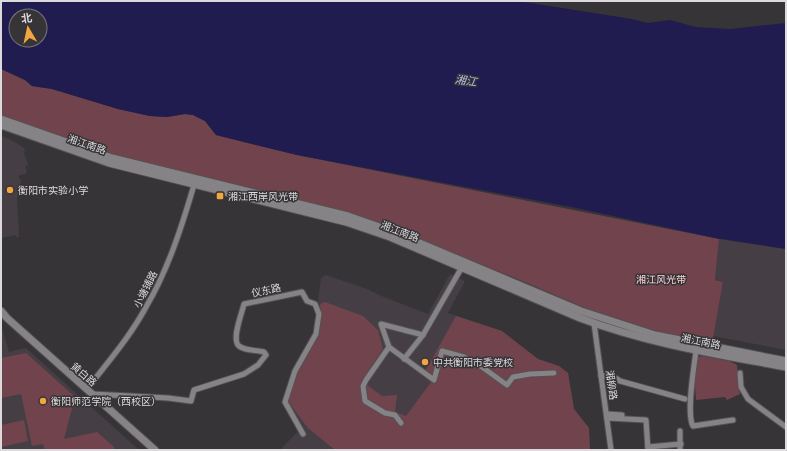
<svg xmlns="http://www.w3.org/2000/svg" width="787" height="451" font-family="Lato,'Noto Sans SC',sans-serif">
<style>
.built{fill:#453e45}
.green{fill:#71444d}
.water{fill:#201c50;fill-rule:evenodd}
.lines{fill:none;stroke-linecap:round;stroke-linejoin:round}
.minor-casing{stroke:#545154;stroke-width:7}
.secondary-casing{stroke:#545154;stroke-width:9}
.minor{stroke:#868386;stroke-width:5}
.secondary{stroke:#868386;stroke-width:7}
.poi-dot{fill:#f1a63f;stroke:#373437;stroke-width:1.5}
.labels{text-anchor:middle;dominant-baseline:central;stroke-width:3;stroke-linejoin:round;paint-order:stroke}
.street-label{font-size:10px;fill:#dcdadc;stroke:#373437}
.poi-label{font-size:10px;fill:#dcdadc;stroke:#373437;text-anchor:start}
.park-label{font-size:10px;fill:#fcd1d8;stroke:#373437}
.water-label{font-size:11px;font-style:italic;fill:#b9bdf1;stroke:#373437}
</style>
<rect width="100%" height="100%" fill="#373437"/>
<g class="built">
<polygon points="1,135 18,144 25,149 24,153 28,165 25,166 27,173 18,176 21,181 17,199 19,237 16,237 16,235 1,238"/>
<polygon points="719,239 786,249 786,350 713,336 723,282 715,280"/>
<polygon points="450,274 465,281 448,313 502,331 538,359 559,366 568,373 574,409 589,428 590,450 280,450 303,426 289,406 287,400 319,332 321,315 318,301 321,278 326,275 367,289 379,295 428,314"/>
<polygon points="1,325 9,352 26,348 139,450 1,450"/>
</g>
<g class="green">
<polygon points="1,69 25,80 32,86 52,89 118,109 150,116 167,117 185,114 193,115 205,121 216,135 297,155 719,239 715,280 723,282 712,344 624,323 590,310 515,278 382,225 214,179 115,155 1,115"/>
<path d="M325,302L363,316L378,330L383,349L374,362L362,381L382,396L397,395L395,412L406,416L432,381L423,375L456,316L502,331L538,359L559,366L568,373L574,409L589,428L590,450H335L308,428L287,400C290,390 293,380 297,370C309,345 324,334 320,304Z"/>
<polygon points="26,353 75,397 64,439 97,432 114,447 114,450 45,450 43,444 32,446 21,394 1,398 1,358"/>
<path d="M702,356L729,361L737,365L740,394L727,400L725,397L696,400C695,386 693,371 698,357Z"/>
<polygon points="24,420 28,441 1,447 1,425"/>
</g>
<path class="water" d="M1,1H518L632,19L648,23L670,20L696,27L730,29L786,23V249L715,238L576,208L297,155L216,135L205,121L193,115L185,114L167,117L150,116L118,109L52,89L32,86L25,80L1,69ZM16,16H40V40H16Z"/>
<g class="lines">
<g class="minor-casing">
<g id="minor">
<polyline points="594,323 611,450"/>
<polyline points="389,347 381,324 423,335"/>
<path d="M696,351C694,367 686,414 693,426L733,420"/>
<polyline points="404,359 423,335 462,267"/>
<polyline points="740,373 741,387 748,399 786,427"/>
<path d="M601,376C609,375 614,376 620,381L685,399"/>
<path d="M87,389C107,363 130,337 146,307C168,270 182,226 194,185"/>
<path d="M92,394L168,398L191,401L194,390L244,374L258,365L266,355L264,352C257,350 245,351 239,346C231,340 242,313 244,304L302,292L307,301L315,304L319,314L316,334L295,371L285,402L303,434"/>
<polyline points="607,414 622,415"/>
<polyline points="607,418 646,420 648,450"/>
<polyline points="401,423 395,415 385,413 365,401 363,386 366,380 389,347 434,380 442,351 464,357 482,367 507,385 513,377 530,374 554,373"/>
<polyline points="648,447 681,444"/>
<polyline points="680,450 680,431"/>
</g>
</g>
<g class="secondary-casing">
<g id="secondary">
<polyline points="1,119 112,158 348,216 391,231 581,311 655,335 786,361"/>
<path d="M1,125L109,163L346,222L390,237L580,318C646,343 716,354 786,367"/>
<polyline points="1,311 7,318 155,450"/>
</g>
</g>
<use href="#minor" class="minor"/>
<use href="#secondary" class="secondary"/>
</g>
<g class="poi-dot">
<circle cx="10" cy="190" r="4"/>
<rect x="216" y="192" width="8" height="8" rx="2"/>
<circle cx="425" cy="362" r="4"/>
<circle cx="43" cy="401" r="4"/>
</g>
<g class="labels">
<g class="street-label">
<text transform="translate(87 144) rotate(19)">湘江南路</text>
<text transform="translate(400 231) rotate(21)">湘江南路</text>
<text transform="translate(145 289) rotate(-63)">小塘铺路</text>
<text transform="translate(266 290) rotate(-12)">仪东路</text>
<text transform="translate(701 341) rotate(11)">湘江南路</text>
<text transform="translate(84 374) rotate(41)">黄白路</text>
<text transform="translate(612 385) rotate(82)">湘柳路</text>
</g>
<g class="poi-label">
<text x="18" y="190">衡阳市实验小学</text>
<text x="228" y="196">湘江西岸风光带</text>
<text x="433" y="362">中共衡阳市委党校</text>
<text x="51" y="401">衡阳师范学院（西校区）</text>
</g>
<g class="park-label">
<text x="661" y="279">湘江风光带</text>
</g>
<g class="water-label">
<text transform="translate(466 80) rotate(8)">湘江</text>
</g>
</g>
<rect width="787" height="451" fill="none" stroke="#dcdadc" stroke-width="4"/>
<g transform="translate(28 28) rotate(351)"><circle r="19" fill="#373437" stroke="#797679"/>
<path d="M0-3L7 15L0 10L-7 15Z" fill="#f1a63f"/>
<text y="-6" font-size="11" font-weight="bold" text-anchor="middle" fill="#dcdadc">北</text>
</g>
</svg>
